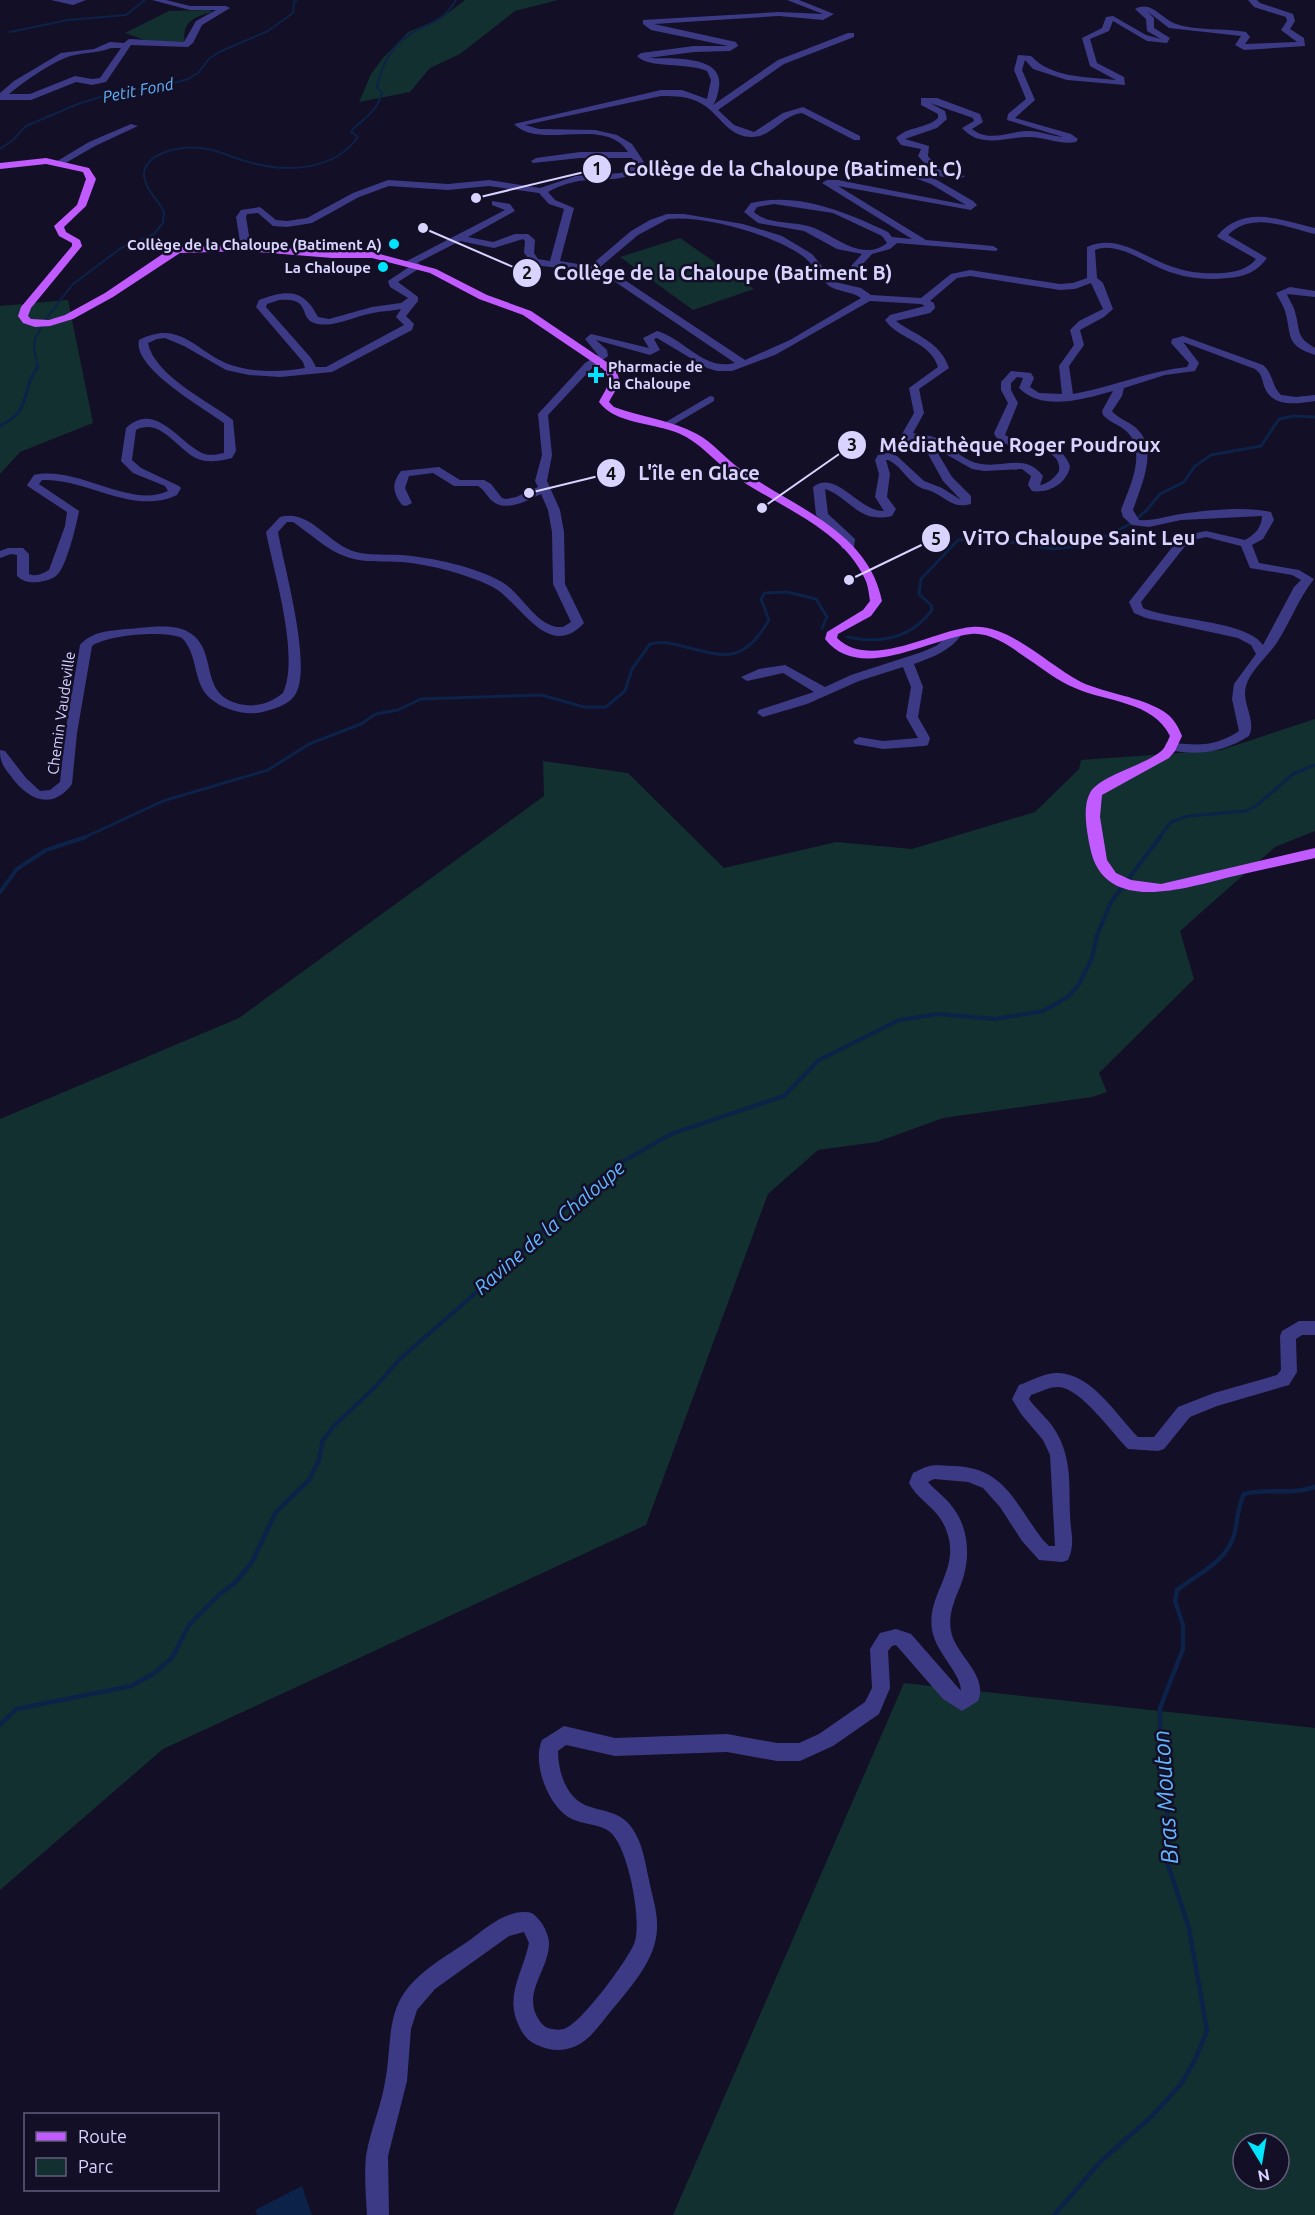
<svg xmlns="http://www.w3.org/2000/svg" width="1315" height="2215" font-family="Ubuntu,sans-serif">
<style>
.green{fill:#12302f;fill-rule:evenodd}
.water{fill:#0c2248}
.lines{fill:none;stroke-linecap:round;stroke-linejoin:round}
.stream-far3{stroke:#0c2248;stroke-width:2}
.stream-far2{stroke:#0c2248;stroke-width:3}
.stream-far1{stroke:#0c2248;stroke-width:4}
.stream{stroke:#0c2248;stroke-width:4.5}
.minor{fill:#3d3a85;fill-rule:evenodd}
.major{fill:#c25bff;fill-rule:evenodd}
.poi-dot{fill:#00e5ff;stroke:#130f26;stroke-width:2}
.labels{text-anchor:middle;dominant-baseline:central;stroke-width:5;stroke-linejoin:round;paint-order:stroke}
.far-poi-label{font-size:15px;font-weight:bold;fill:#d9d4ff;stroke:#130f26;text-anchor:end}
.far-street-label{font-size:15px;fill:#d9d4ff;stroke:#130f26}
.far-water-label{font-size:16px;font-style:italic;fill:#62b6ff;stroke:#130f26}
.water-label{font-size:20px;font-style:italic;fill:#62b6ff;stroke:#130f26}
.near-water-label{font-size:24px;font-style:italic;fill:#62b6ff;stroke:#130f26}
.leader{fill:none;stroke:#d9d4ff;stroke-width:2}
.callout-dot{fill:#d9d4ff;stroke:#130f26;stroke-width:2}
.mark-label{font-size:18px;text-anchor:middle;font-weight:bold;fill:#111}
.callout-label{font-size:20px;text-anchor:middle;font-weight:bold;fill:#d9d4ff;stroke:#130f26;stroke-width:5;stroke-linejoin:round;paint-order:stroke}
</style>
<rect width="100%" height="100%" fill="#130f26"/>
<g class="green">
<polygon points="465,0 558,0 515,11 460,54 430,68 410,92 359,102 371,74 383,58 408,32 440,19"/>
<path d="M210,10L212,12C195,17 181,21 185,43L145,40L125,33L169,11Z"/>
<polygon points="680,238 754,289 693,310 620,257"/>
<polygon points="68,300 93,423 20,452 0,474 0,306"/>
<polygon points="1315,719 1315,831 1275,847 1180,931 1194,979 1099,1073 1107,1092 1092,1097 943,1118 877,1142 818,1150 768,1194 646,1525 163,1749 0,1890 0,1119 239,1018 544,796 543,761 628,773 724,868 836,842 912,849 1035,812 1079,769 1081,760 1221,750"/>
<path d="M904,1683L1315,1728V2215H673ZM1243,2143H1279V2179H1243Z"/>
</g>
<polygon class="water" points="302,2186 312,2215 257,2215 255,2210"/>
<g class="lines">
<g class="stream-far3">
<polyline points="10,32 68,20 126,15 145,0"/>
<polyline points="0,149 13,140 26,126 78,104 119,91 161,87 188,79 198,73 209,59 219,52 268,31 293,13 294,2 297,0"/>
<path d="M38,368L34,349L35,339L46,319L72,285L121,248L154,234L163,223L164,212C159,200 146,191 144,176C143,152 182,146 200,148C217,149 232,158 249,162C286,173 334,171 358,137L351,132L353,129C366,117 376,112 382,93L377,87C381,66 392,44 412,33C432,21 443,22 456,0"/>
</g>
<g class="stream-far2">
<path d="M0,426C24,413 22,407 29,384C31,377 35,372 38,366"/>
<path d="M847,637C881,644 911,639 932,610L931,605L919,594L921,579L958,540L990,539L1054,549L1090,544L1130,524L1146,511L1160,494L1184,482L1195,466L1211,455L1261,446L1279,419L1294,416L1315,417"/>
<path d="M83,838L163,801L268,770L309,744L361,724L376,714L398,710L421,699L541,695L584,707H606L625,691L632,669L650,644C662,641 670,643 682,646C727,658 743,663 769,620L761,599L765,593L787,592L816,599L827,617L822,628"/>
<polyline points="1159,838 1171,822 1188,816 1246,811 1256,806 1293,774 1315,765"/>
</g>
<g class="stream-far1">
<polyline points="0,892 17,869 46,850 86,837"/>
<polyline points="322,1442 333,1427 375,1387 401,1358 494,1277 584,1191 615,1166 671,1134 784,1096 819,1060 899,1020 938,1014 996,1019 1043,1011 1068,997 1079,984 1092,958 1097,935 1111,902 1160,837"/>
</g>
<g class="stream">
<polyline points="0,1725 16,1709 131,1686 153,1674 172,1658 189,1625 220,1594 235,1583 252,1562 276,1512 309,1480 319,1460 323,1440"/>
<path d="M1054,2215L1101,2161L1152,2116L1181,2084L1194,2062L1207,2031L1189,1928L1166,1859L1168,1783L1160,1731V1708L1183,1649V1625L1175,1601L1177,1590C1197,1574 1226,1563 1234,1535C1238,1521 1237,1507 1244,1494C1268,1488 1292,1495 1315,1487"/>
</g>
<g class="minor">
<polygon points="51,0 86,0 73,5"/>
<path d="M152,0H166L190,6H226L230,8L202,25L193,43L188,47L131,45L106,82L92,85L76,82L31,100H0V93L14,81L61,53L94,49L110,42L124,43L129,39L184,42L196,21L216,10H190ZM111,48H121L100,78L92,79L75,76L30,94H9C25,81 46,66 65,58C79,52 96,54 111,48Z"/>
<path d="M787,0H799L834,14L823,20L779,16L654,24L736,42L738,46L730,51L694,52L648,58C670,59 724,54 719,87C718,94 716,101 713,105L778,60L848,33H854V37L784,64L718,110L734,125L754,132L783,113L803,107L860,136V140H854L802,113C782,115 772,137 752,137C727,137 720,114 702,104C689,96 676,96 661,96L525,125L539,129L595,130L617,135L632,144L644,162C631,183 610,178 588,180C574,181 560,185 548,192L555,200L574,208L560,261L590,266L631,231L650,220L667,214H684L743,224L782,236L812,254L835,282L861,288L871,295L921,298L951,274L970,270L1060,284L1073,283L1087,278V247C1118,233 1144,258 1173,267C1190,273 1206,274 1223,273C1236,272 1248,269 1256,259L1219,238L1217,236C1244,204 1281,220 1315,228V234C1286,227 1252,211 1228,235L1267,258C1257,272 1244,277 1227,278C1209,280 1191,279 1173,273C1150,267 1119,240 1095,250L1097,278L1103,283L1113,309L1104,317L1080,330L1084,345L1069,366L1073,394C1112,387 1148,371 1187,367L1189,363L1171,343L1172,339L1183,336L1263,365C1273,373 1272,387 1281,395L1296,397L1315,395V401C1297,404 1272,408 1264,386C1262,379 1262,374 1255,369L1183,342L1199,363L1195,371L1165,375L1124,388L1122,396L1112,411C1117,418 1128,421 1135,427C1160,448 1141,485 1133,510L1139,520C1154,521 1167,516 1181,514C1207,510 1246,506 1271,512L1274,520L1263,539L1252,545L1259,563L1299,570L1314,579C1298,599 1290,623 1276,644C1267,657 1250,671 1246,686C1241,703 1257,720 1249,736C1224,752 1196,757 1166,749L1165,746L1166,743C1173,742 1179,744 1186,744C1206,746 1223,742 1239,731L1232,699L1234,684L1256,654L1251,645L1238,638L1146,618L1134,613L1129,602L1181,536L1206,531L1245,540C1254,535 1262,528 1262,516L1181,520L1149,527L1132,525L1123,517L1121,510C1129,488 1146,456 1129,434C1123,426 1110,423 1103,415L1102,411L1113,391C1084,399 1043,412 1019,388L1023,378L1017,377L1011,383V390L1018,403L1005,435C1027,449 1059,436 1070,466C1068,483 1048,494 1032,491L1028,485L1031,476L1022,469L984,471L972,469L921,440L936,450L952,477L971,496V504C953,509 948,499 933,492C927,489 921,489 916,485C905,477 900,465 888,460H886L890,474L887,497L896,509L892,516C858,524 851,498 825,489L828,514L855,539L854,547L843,549L841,547L843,540L816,515L813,487C836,469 859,512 884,511L875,497L879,474L875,460L878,455L888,453L897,456L924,481L942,488L961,500L943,481L928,454L909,442L902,434L914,413L909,388L938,367C930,341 899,340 885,320L890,315L925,306L921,304L870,301L775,355L732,371H717L707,368L657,338L654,339L660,350L650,355L596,340L607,350L608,356L593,367L548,415L552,455L547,481L560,510L564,532L565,584L584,623C547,663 519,599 491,586C463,573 432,565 402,562C383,561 365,563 347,557C326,550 310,533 293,522H287L278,532C284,567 313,667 295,695C289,705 273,709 263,712C246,716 224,710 211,699C192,684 199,655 182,638C164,630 107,635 92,646L77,733L72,784C51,812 27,799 10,775C3,766 0,762 0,750L5,751L26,778L40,791L50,790L60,782L65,733L80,645C92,631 110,631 126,629C145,628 174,622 190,633C220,652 196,698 245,705C258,707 272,702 283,693C300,656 274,573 266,532L280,517C311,509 328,545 356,552C370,556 386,554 401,555C434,558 473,566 502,582C523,594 537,629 563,627L571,622L553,584L552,532L548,510L541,494C528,500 509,511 495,503C488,499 485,490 478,486H454L433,473L409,476L405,488L412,503L406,506L402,505C393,493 391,484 401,471L439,467L460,480H484L491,484L502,498L506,499L516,497L538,487L535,481L542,455L538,414L585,363L598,355L585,339L591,334L649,348L643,338L657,331C685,339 703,371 735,363L608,277L585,271L534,265L524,253L525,241L523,239L494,248L460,241L417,263L420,264V268L398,282L418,297V301L406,316L414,324L412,330L332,372L280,377L249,375L226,370L184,346L165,338L157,339L148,343C154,375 208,401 233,420L236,451L232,458C221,461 208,463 198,459C178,451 161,417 136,430L132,460L141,468L179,486L181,488L177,495C133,516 87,478 42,480L39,484L79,511C77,523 66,568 57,575C53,579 45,581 39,582C31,583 23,582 17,576V555L11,554L0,558V551L8,548H23L29,554V574C36,577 42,574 49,570L65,526L67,512L29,487L27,485L34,475C78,465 129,509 168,491L165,486L133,473L121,461L126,428C156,399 181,446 205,454C211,456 219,454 224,453V423C204,408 132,368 139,340C180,318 197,353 231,365C254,373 282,372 305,368L303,362L256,307L259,300C288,289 304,289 318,317L329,319L372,307L401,303L408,298L390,287L388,281L409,267L405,266V262L505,210L492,205V201L510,204L515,211L468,237L493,242L515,234H528L535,240L534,253L538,259L550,261L564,209L549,204L539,193L489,186L448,190L389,186L359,197L312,223L287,227L273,226L258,213L247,214L246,217L251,248L246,251L241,248L236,217L241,210L260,207L276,220L287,221L307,218L353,193L388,180L448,184L489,180L540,188L576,176L621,173L634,162L632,158H580L533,163L531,161L536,158L580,152H628C605,115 540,151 514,124L661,90H682L707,99L711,80L707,71C687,62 649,69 637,56L641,53L694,46H728L651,30L643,24V20L779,12L823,14ZM668,219C705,215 774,235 804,257C814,265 819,277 828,285C836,292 852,291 861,298L790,340L745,360L614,273L599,268L638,235ZM970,276L1060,290L1075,289L1091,283L1103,309L1079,321L1070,330L1074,345L1059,366L1062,394L1039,393L1030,387L1034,378L1031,373L1011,371L1001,382V390L1008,403L994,433C1001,457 1063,438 1059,471C1055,478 1047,484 1040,485L1043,476C1025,453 1004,468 981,464C965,462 953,448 940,440C931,435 922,435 913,433L924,413L919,389L949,368C940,341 916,336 896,321L930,313L935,308L934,303L930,301L957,278ZM279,300C312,297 298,317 314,323C333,329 354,316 373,313C382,311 392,311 401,309L396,317L404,325L326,367H316L311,358L266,307L267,304ZM1206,537L1241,546L1250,568L1292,575L1301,580L1294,587L1263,645C1246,620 1172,621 1143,608L1141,602L1189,541Z"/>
<path d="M1248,0H1257L1260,3L1293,14L1295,21L1290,29L1304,38L1305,46L1244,50L1235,45L1241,36L1169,28L1147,11L1154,18V28L1170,38L1167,43L1147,41L1113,21L1109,31L1090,39L1097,63L1124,77L1125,85L1067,80L1033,69L1025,60L1022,70L1035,100L1015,118L1071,134L1078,139L1076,142C1060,145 1045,137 1029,137C1004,137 981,149 962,128L974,121L973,118L930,103L945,111L947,119L937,128L905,139L929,146L928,156L940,170L965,176L960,179L915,173L937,180L973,201L977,205L971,210L838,186L926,240L993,246L998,249L996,251L897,243L890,249L872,254L861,266L866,271L861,274L851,266L862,254L837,249L804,231L758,223L744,212L751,203C799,192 845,212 888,232L892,237L912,239L822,183L827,180H838L966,205L931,184L896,171L909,166L930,169L918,156L921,149L901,145L896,138C908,126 926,129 938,118V114L921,105V98H937L980,114L983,122L972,129C989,143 1009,131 1029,131C1040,131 1052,136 1063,137L1007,120L1008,114L1026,99L1014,70L1018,55L1031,56C1051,78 1088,77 1116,80L1090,66L1082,38L1102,28L1106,17L1113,16L1146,35L1161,39L1147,31L1146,19L1135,9C1152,0 1161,19 1176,24C1197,31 1224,28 1246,32L1250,37L1245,44L1297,42L1281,30L1287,21L1286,17L1254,7ZM774,204L833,213L882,236L887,243C860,264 832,232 808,226C790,221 769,225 754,212L757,207Z"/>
<polygon points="131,124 138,126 95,146 62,165 54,163 89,142"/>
<path d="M1290,287L1315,291V297L1287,294C1289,300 1294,306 1295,312C1301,332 1295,336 1315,348V355C1284,345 1292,334 1285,311C1283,305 1279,299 1276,293Z"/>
<polygon points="710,396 714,397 714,401 668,428 660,428 659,426"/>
<path d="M956,630L962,634C950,651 933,657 914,664L923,687L918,717L930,738L928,745L924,746L883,749L855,744L853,741L859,737L883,741L918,738L906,717L911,687L903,667L859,681L807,704L763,717L757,713L759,710L814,692L783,673L747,681L741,677L759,669L785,665L825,687L851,675L922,652L936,646Z"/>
<path d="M1299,1321H1315V1335H1302L1296,1339L1297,1372L1289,1385L1217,1406L1190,1417L1164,1449L1158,1451L1128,1449C1113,1434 1080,1387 1058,1387C1049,1387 1040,1392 1031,1395L1029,1399C1036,1409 1046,1417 1053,1427C1072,1455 1069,1482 1070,1514C1070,1531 1076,1543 1068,1560L1062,1562L1039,1560L1022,1541L1000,1507L983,1488L968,1482L934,1479L928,1482C935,1490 944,1496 951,1505C970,1528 971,1560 960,1587C954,1601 948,1616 951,1631C955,1655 989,1675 978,1701L962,1711L943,1699L896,1645L892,1646L888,1651L890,1688L879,1714L833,1746L800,1761H777L727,1752L615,1756L566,1745L558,1751C558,1770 565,1796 585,1805C602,1812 621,1811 632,1828C643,1844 645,1862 649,1880C652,1896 658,1912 657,1929C656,1960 630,1988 611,2011C601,2023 591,2039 576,2046C562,2052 551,2051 537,2045C528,2041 523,2035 519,2026C504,1996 523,1973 529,1943L524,1932L509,1936L435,1989L417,2010L411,2029L407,2081L388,2156L389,2215H367C366,2196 364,2175 366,2156C370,2131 381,2107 385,2082C391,2054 387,2023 401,1998C416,1972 447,1956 470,1940C486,1928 505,1911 526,1912C533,1912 536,1916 540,1921C545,1927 548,1935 549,1942C550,1969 521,1993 539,2020C542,2025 547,2029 553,2029C557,2030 562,2030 566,2028C582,2022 627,1961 634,1944C643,1923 628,1846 610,1832C599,1823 581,1825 568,1817C547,1803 532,1762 542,1740L564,1726L615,1738L727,1734L777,1743H799L819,1734L865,1702L872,1688L870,1649L880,1633L896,1629L911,1634L961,1691C961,1673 936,1653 932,1630C926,1591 966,1567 943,1523C936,1509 921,1501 912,1488L909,1483L913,1473C932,1463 933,1465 953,1466C1005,1467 1015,1504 1043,1540L1049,1546H1055L1050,1455L1043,1440L1021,1414L1012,1399L1019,1385C1031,1381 1046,1372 1059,1373C1093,1375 1116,1415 1138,1437H1154L1178,1407L1214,1393L1277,1375L1281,1370L1280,1336L1282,1331Z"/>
</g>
<path class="major" d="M46,158L89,168L96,179L86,206L64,227L66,232L80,240L82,246L31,308L28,316L31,319L49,320L65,315L105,293L167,251L179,247L246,245L332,252H372L436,269L487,295L531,311L611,365C625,381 618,385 609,402L614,407C641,417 671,420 697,434C714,443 726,460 743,471C795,508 868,531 882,601L871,616L838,634L837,638C871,671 933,630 972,627C1010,624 1049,666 1081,682C1107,694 1138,696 1163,711C1173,717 1178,726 1182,736L1175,751L1169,758L1102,795L1100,817L1107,860L1116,873L1131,880L1161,884L1315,848V858C1287,864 1258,871 1230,877C1185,888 1103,916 1090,847C1087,832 1082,807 1090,793C1100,774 1152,764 1164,748C1166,745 1168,740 1170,736C1153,701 1106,702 1075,688C1058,681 1043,669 1028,659C1012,648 992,632 971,634C928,639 859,683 825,639L827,632L863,610L870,601C869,594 868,585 865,579C841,527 776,506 733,475C714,461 700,442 678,433C654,423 615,424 599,402C605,390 614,381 603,369L523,315L479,299L430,273L372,258H332L246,251L180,253L113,297L73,319L50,326L35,327L23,323L18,316L21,307L72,246V243L59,236L54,226L77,205L86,179L83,172L46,164L0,169V163Z"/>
</g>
<g class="poi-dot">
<circle cx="394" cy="244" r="6"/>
<circle cx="383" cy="267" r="6"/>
<path d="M593 366h6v6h6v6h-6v6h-6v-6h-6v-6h6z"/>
</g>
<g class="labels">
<g class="far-poi-label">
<text x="382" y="244">Collège de la Chaloupe (Batiment A)</text>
<text x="371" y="267">La Chaloupe</text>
<text x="608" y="366" text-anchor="start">Pharmacie de<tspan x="608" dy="17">la Chaloupe</tspan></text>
</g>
<g class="far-street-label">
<text transform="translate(61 713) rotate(-82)">Chemin Vaudeville</text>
</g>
<g class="far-water-label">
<text transform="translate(138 90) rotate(-11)">Petit Fond</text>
</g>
<g class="water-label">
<text transform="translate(549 1227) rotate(-41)">Ravine de la Chaloupe</text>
</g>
<g class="near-water-label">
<text transform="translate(1165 1797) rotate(-94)">Bras Mouton</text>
</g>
</g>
<path class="leader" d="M476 198L597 169M423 228L527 273M762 508L852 445M529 493L611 473M849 580L936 538"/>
<g class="callout-dot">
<circle cx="476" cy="198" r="6"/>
<circle cx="423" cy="228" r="6"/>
<circle cx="762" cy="508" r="6"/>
<circle cx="529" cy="493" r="6"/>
<circle cx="849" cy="580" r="6"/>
<circle cx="597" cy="169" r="15"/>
<circle cx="527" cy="273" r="15"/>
<circle cx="852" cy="445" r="15"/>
<circle cx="611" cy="473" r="15"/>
<circle cx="936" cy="538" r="15"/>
</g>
<g class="mark-label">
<text x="597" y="175">1</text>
<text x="527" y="279">2</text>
<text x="852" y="451">3</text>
<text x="611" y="480">4</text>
<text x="936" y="545">5</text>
</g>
<g class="callout-label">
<text x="793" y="176">Collège de la Chaloupe (Batiment C)</text>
<text x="723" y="280">Collège de la Chaloupe (Batiment B)</text>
<text x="1020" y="452">Médiathèque Roger Poudroux</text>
<text x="699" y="480">L'île en Glace</text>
<text x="1079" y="545">ViTO Chaloupe Saint Leu</text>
</g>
<rect x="24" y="2113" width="195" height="78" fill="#130f26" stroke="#625e7d" stroke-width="1.5"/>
<rect x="36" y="2132" width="30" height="9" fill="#c25bff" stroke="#625e7d" stroke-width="1.5"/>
<text x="78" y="2143" font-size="18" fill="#d9d4ff">Route</text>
<rect x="36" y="2158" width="30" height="18" fill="#12302f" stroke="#625e7d" stroke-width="1.5"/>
<text x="78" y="2173" font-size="18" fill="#d9d4ff">Parc</text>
<g transform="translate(1261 2161) rotate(169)"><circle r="28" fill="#130f26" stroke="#625e7d" stroke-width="1.5"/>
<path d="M0-4.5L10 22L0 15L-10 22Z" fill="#00e5ff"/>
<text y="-9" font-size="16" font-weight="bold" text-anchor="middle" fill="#d9d4ff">N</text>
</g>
</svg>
